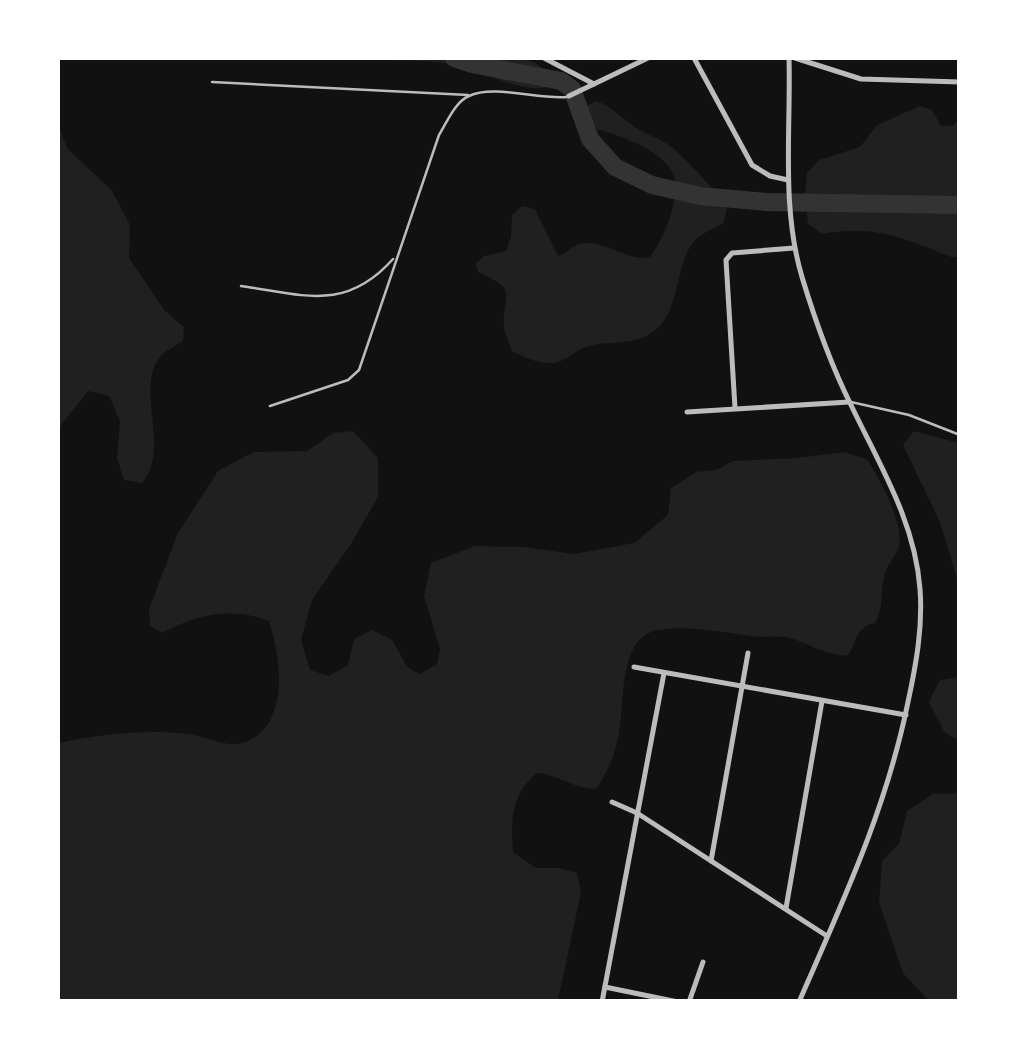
<svg xmlns="http://www.w3.org/2000/svg" width="1017" height="1059" font-family="'DejaVu Sans',sans-serif">
<style>
.green{fill:#202020}
.lines{fill:none;stroke-linecap:round;stroke-linejoin:round}
.river{stroke:#333;stroke-width:18}
.service{stroke:#bcbcbc;stroke-width:2.5}
.minor{stroke:#bcbcbc;stroke-width:5}
.tertiary{stroke:#bcbcbc;stroke-width:5}
</style>
<rect width="100%" height="100%" fill="#111"/>
<g class="green">
<path d="M344,58H517L534,62L550,74L551,86C525,95 486,73 461,66C423,57 383,63 344,58Z"/>
<path d="M596,101C612,106 621,118 635,127C646,135 660,138 670,146C685,157 720,195 727,210L723,223C715,228 703,233 696,239C672,265 683,314 650,334C628,347 605,339 583,348C576,351 570,357 563,360C546,368 528,359 512,351C510,344 505,335 504,328C501,293 522,292 478,272L476,263L484,256L506,251L511,237L512,215L522,206L535,209L558,256C566,254 570,247 579,244C604,238 625,262 650,257C664,239 680,199 674,176C666,149 605,129 581,126L576,120L577,111Z"/>
<path d="M920,106L932,110L941,126H952L959,120V257H951C904,238 873,224 822,234L808,224L805,193L807,173L819,160L860,147L877,125Z"/>
<path d="M58,124L67,148L112,191L130,225L129,258L165,311L184,327L183,341C174,347 163,351 158,360C136,392 171,449 142,483L124,480L117,458L120,421L109,396L88,391L58,429Z"/>
<path d="M353,431L378,458V497L352,542L312,600L301,640L310,670L329,676L348,665L354,639L372,630L392,640L408,668L420,674L437,664L440,649L424,596L431,563L475,546L523,547L574,554L634,543L668,515L671,488L696,472L716,470L733,461L798,458L844,452L868,460C880,482 906,524 898,549C894,560 886,565 884,577C880,594 884,607 875,623C855,628 858,640 848,655C829,658 809,643 790,638C777,635 764,638 751,636C721,632 689,625 658,630C618,637 625,702 619,732C616,752 608,772 596,789C575,789 559,775 537,773C511,795 511,819 513,852L536,868H558L577,873L581,892L558,1001H58V743C101,734 144,729 189,734C205,736 226,748 242,743C291,728 281,658 269,621C231,607 198,614 162,633L150,626L149,609L178,533L218,471L254,452L307,451L333,433Z"/>
<polygon points="914,431 959,443 959,585 940,522 903,445"/>
<polygon points="959,677 960,677 959,740 945,733 929,702 940,680"/>
<polygon points="959,793 959,1001 929,1001 903,973 879,903 882,861 899,844 907,811 933,794"/>
</g>
<g class="lines">
<polyline class="river" points="454,58 472,64 561,81 572,89 590,139 615,167 652,185 700,196 766,202 960,205"/>
<g class="service">
<polyline points="212,82 468,95"/>
<path d="M241,286C304,295 346,312 393,259"/>
<polyline points="851,402 909,415 960,435"/>
<path d="M270,406L348,380L359,370L439,135C447,122 455,102 469,96C494,84 539,100 567,97"/>
</g>
<g class="minor">
<polyline points="544,58 594,84"/>
<polyline points="694,58 752,165 770,176 788,180"/>
<polyline points="795,58 861,79 960,82"/>
<polyline points="569,96 648,58"/>
<polyline points="735,408 726,260 732,253 794,248"/>
<polyline points="687,412 849,402"/>
<polyline points="634,667 906,715"/>
<polyline points="612,802 637,813 827,936"/>
<polyline points="711,861 748,653"/>
<polyline points="786,908 822,701"/>
<polyline points="605,987 678,1002"/>
<polyline points="602,1002 664,673"/>
<polyline points="689,1002 703,962"/>
</g>
<path class="tertiary" d="M789,58C791,130 781,207 802,277C815,320 831,365 851,405C879,464 915,521 920,589C923,627 916,665 908,702C886,810 843,901 799,1002"/>
</g>
<rect width="1017" height="1059" fill="none" stroke="#ffffff" stroke-width="120"/>
</svg>
